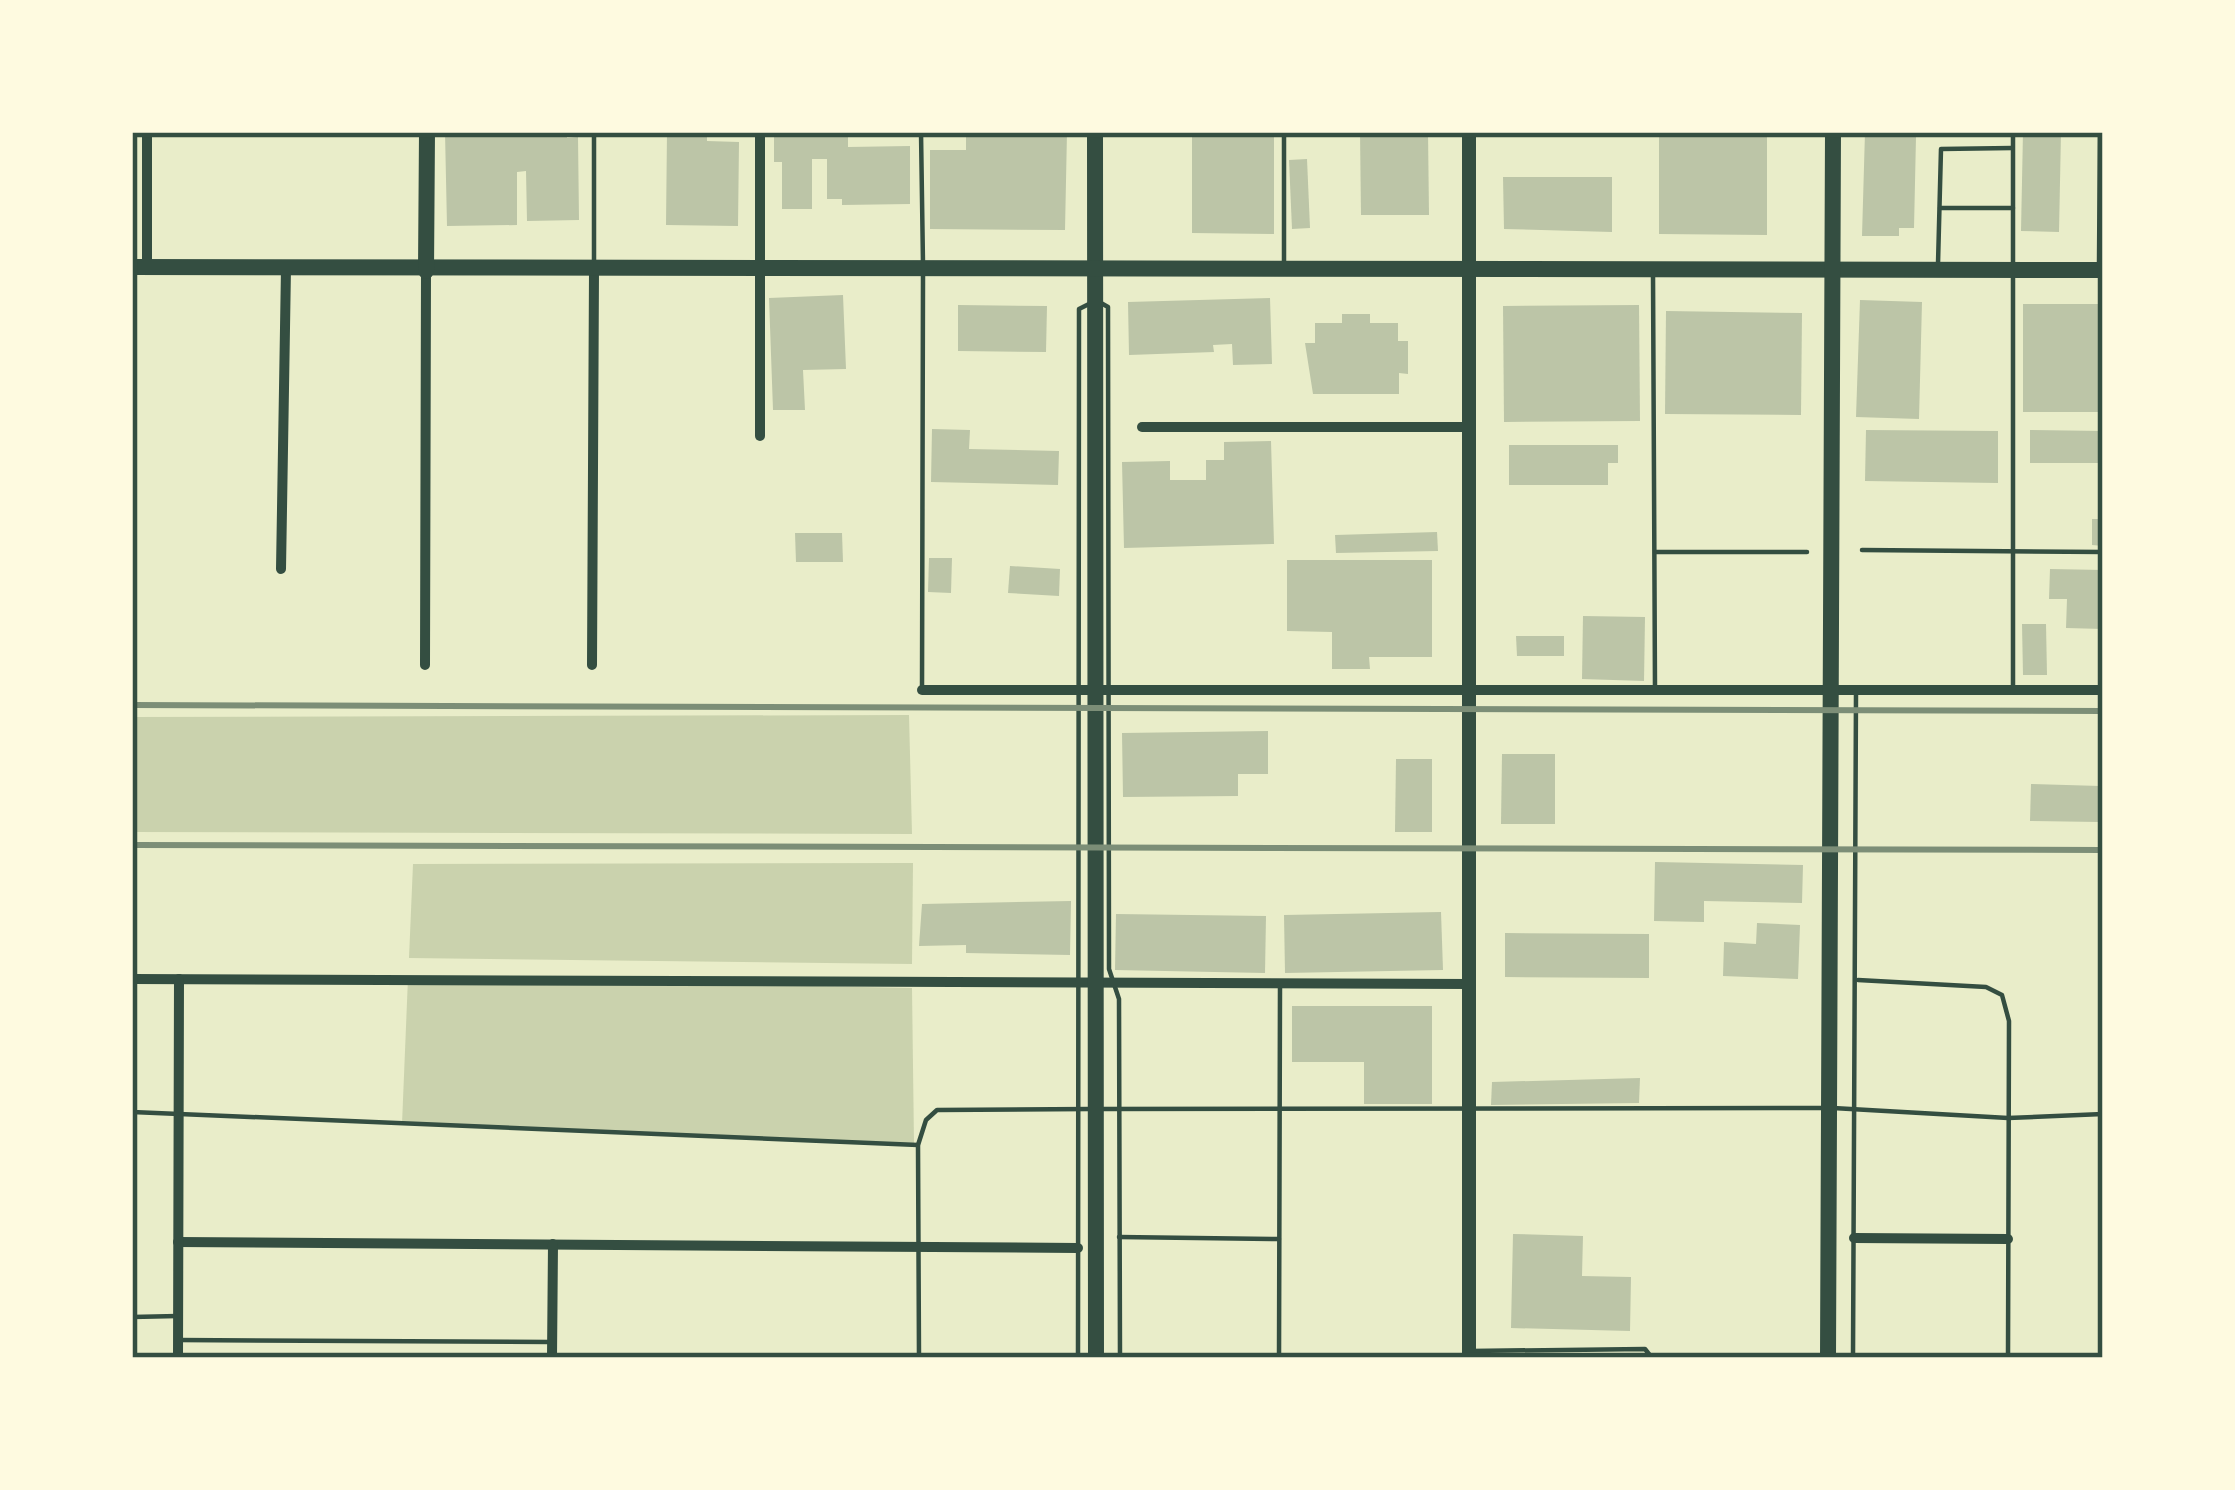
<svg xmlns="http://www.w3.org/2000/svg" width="2235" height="1490" font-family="Signika,sans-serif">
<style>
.green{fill:#cad2ad}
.building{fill:#bcc5a7}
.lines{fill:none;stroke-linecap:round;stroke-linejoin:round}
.service{stroke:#344e41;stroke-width:4.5}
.minor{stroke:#344e41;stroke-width:10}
.tertiary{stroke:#344e41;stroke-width:14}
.primary{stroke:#344e41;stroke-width:16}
.rail{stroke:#7c8e77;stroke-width:6}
.neatline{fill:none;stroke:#344e41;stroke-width:4.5}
</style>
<rect width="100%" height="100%" fill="#e9edc9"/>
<g class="green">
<polygon points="909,715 912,834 132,832 132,717"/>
<polygon points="913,863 912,964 409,958 413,864"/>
<polygon points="408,978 912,988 914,1144 402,1124"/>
</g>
<g class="building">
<polygon points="445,132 567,132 567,138 578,137 579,220 527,221 526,171 517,172 517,225 447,226"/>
<polygon points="667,132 707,132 707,141 739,142 738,226 666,225"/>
<polygon points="774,132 848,132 848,147 910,146 910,204 842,205 842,199 827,199 827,159 812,159 812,209 782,209 782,162 774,162"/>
<polygon points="966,132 1067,132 1065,230 930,229 930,150 966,150"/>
<polygon points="1192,132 1274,132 1274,234 1192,233"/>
<polygon points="1360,132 1428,132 1429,215 1361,215"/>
<polygon points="1659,132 1767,132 1767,235 1659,234"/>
<polygon points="1865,132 1916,137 1914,228 1899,228 1899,236 1862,236"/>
<polygon points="2023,132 2061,132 2059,232 2021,231"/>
<polygon points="1307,159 1310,228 1292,229 1289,160"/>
<polygon points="1503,177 1612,177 1612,232 1504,229"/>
<polygon points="843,295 846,369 803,370 805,410 773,410 769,298"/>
<polygon points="1270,298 1272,364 1233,365 1232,344 1213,345 1214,352 1129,355 1128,302"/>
<polygon points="1860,300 1922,302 1919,419 1856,417"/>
<rect x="2023" y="304" width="80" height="108"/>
<polygon points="958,305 1047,306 1046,352 958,351"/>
<polygon points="1639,305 1640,421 1504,422 1503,306"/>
<polygon points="1666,311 1802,313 1801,415 1665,414"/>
<polygon points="1342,314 1370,314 1370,323 1398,323 1398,341 1408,341 1408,374 1399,373 1399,394 1313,394 1305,343 1315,343 1315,323 1342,323"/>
<polygon points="932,429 970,430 969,449 1059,451 1058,485 931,482"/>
<polygon points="1866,430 1998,431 1998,483 1865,481"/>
<polygon points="2030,430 2103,431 2103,463 2030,463"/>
<polygon points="1271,441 1274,544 1124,548 1122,462 1170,461 1170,480 1206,480 1206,460 1224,460 1224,442"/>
<polygon points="1509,445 1618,445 1618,463 1608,463 1608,485 1509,485"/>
<polygon points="2092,519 2103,519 2103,546 2092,545"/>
<polygon points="1437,532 1438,551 1336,553 1335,535"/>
<polygon points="795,533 842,533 843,562 796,562"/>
<polygon points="929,558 952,558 951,593 928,592"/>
<polygon points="1287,560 1432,560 1432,657 1369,657 1370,669 1332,669 1332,632 1287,631"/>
<polygon points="1010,566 1060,569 1059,596 1008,593"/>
<polygon points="2050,569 2103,570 2103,629 2066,628 2067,599 2049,599"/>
<polygon points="1583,616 1645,617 1644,681 1582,679"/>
<polygon points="2022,624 2046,624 2047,675 2023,675"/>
<polygon points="1516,636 1564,636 1564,656 1517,656"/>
<polygon points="1268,731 1268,774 1238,774 1238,796 1123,797 1122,733"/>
<polygon points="1502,754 1555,754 1555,824 1501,824"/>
<polygon points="1396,759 1432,759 1432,832 1395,832"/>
<polygon points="2031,784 2100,786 2099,822 2030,821"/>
<polygon points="1655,862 1803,865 1802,903 1704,901 1704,922 1654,921"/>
<polygon points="1071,901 1070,955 966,953 966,945 919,946 922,904"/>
<polygon points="1441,912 1443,970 1285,973 1284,915"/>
<polygon points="1116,914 1266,916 1265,973 1115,970"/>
<polygon points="1757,923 1800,925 1798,979 1723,976 1724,942 1756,944"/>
<polygon points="1505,933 1649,934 1649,978 1505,977"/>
<polygon points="1292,1006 1432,1006 1432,1104 1364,1104 1364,1062 1292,1062"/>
<polygon points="1640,1078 1639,1103 1491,1105 1492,1082"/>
<polygon points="1513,1234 1583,1236 1582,1276 1631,1277 1630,1331 1511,1328"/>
</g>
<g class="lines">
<g class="service">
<polyline points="921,132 923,264"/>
<polyline points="2013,132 2013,264"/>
<polyline points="1940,208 2013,208"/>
<polyline points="1284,262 1284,132"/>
<polyline points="1938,264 1941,149 2012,148"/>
<polyline points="2099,264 2100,132"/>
<polyline points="594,265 594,132"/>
<polyline points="1653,273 1655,688"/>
<polyline points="2013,276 2013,689"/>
<polyline points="1101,303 1108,307 1109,969 1119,999 1120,1358"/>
<polyline points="1862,550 2103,552"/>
<polyline points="1656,552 1807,552"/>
<polyline points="922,690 923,275"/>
<polyline points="1858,980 1986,987 2002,995 2009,1021 2008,1358"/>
<polyline points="1833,1108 2008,1118 2103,1114"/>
<polyline points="1101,1109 1822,1108"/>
<polyline points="132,1112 918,1145"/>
<polyline points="1119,1237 1279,1239"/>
<polyline points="132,1317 178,1316"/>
<polyline points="178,1340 550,1342"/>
<polyline points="1470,1351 1645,1349 1652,1358"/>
<polyline points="552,1358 564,1358"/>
<polyline points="919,1358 918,1145 926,1120 937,1110 1090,1109"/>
<polyline points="1078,1358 1079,309 1091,303"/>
<polyline points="1279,1358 1280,986"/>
<polyline points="1853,1358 1856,692"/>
</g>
<g class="minor">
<polyline points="147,267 147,132"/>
<polyline points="1142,427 1471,427"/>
<polyline points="760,436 760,132"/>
<polyline points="281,569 286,268"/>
<polyline points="425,665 426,271"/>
<polyline points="592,665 594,270"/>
<polyline points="922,690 2103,690"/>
<polyline points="132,979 1470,984"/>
<polyline points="1854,1238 2008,1239"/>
<polyline points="178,1242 1078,1248"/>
<polyline points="178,1358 179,979"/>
<polyline points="552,1358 553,1244"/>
</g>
<polyline class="tertiary" points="1469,132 1469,1358"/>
<g class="primary">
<polyline points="1095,132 1096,1358"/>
<polyline points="132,267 2103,270"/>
<polyline points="426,271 427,132"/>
<polyline points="1828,1358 1833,132"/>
</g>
<g class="rail">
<polyline points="132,705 2103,711"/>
<polyline points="132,845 2103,850"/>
</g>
</g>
<rect width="2235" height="1490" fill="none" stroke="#fefae0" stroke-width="270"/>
<rect x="135" y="135" width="1965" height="1220" class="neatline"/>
</svg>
